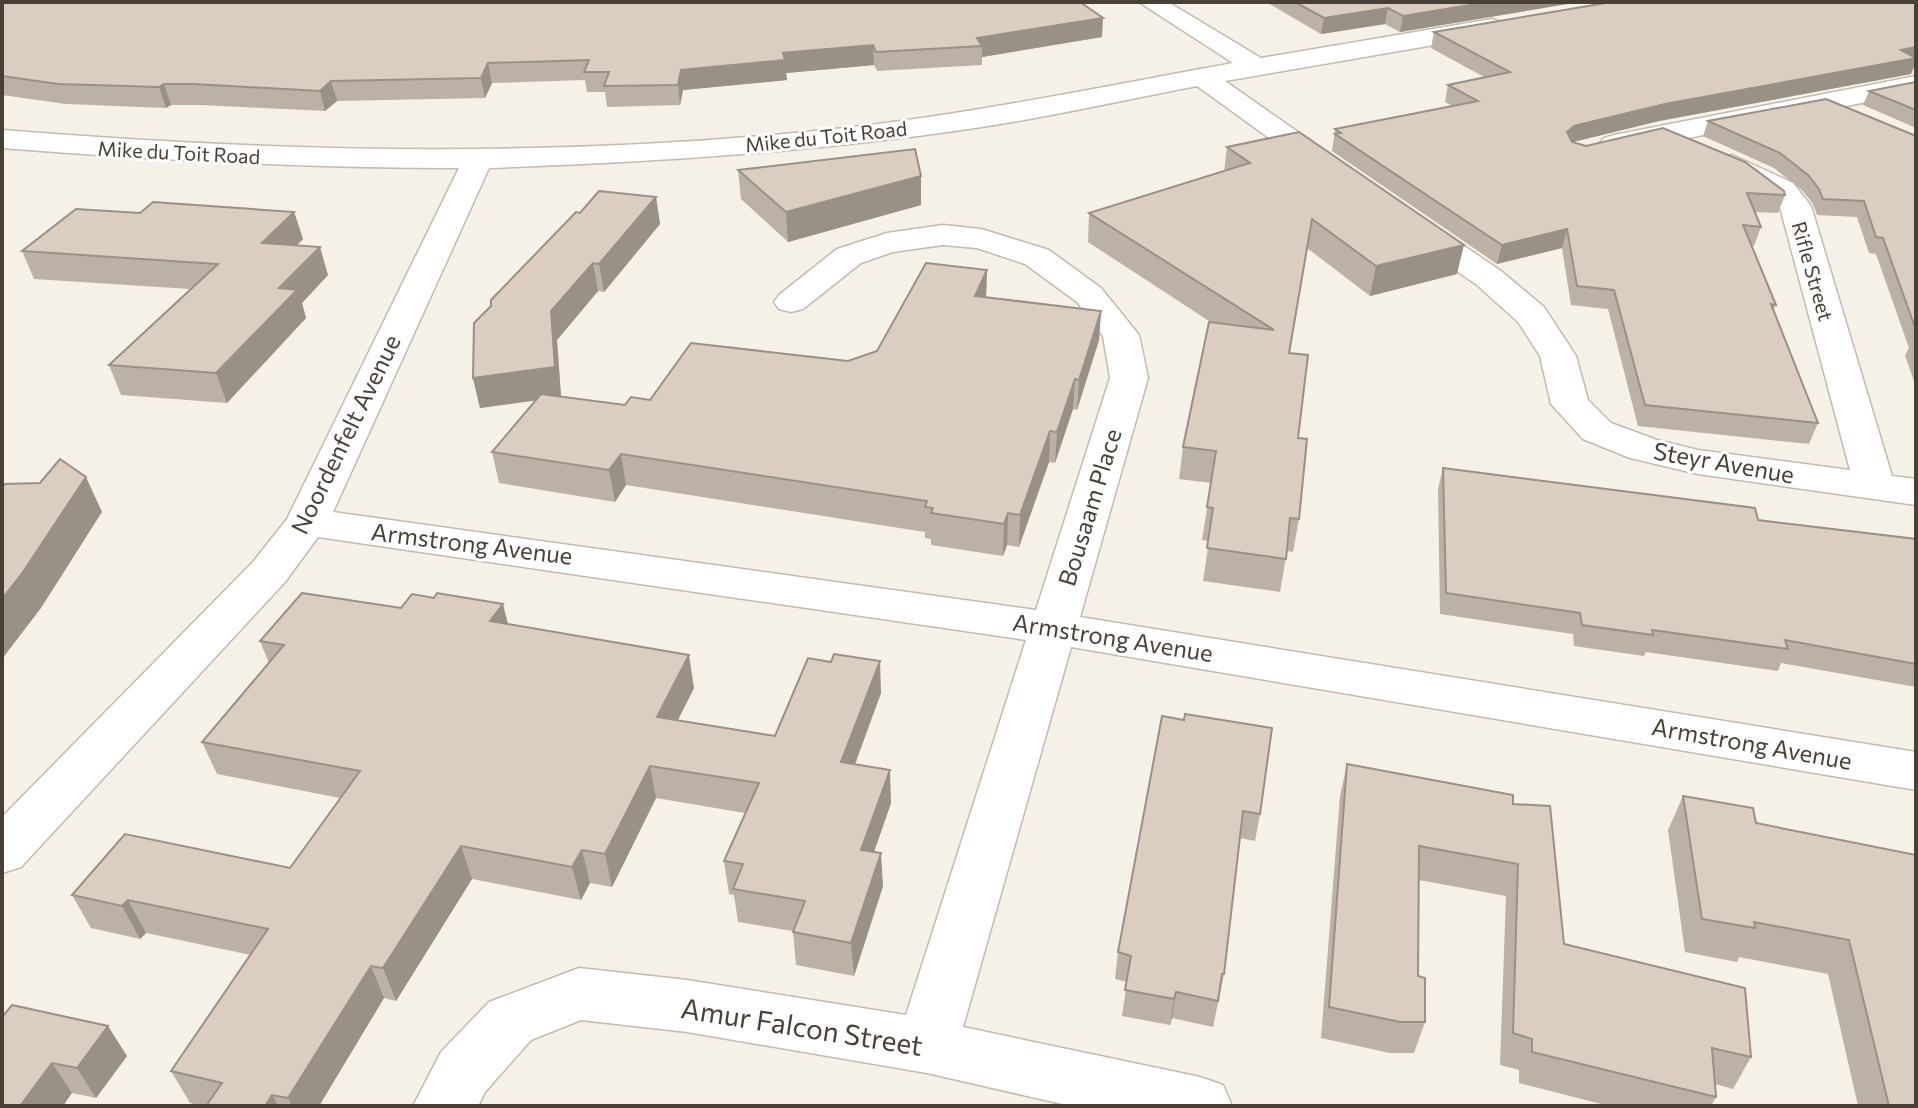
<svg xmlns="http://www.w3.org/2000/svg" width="1918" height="1108" font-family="Commissioner,sans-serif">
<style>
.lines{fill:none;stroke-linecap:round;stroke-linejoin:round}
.street-casing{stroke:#c4baad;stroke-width:3}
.street{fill:#fff;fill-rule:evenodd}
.wall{fill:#bcb1a5}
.shaded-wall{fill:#999086}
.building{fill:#dbcec0;stroke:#999086;stroke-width:2}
.labels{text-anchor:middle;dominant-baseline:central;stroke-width:6;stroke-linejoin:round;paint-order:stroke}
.far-street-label{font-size:20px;fill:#494036;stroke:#fff}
.street-label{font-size:24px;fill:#494036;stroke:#fff}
.near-street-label{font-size:28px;fill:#494036;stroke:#fff}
</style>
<rect width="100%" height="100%" fill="#f5f0e8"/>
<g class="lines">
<g class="street-casing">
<g id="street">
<path d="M1139,2H1168L1261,58L1492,19L1501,22L1505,27L1501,32L1492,35L1225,81L1345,165L1349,171L1345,177L1334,180L1323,177L1197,86C1123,100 1050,117 975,128C814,152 652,162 489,168L333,512L1036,610L1110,378L1103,336L1077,302L1025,264L977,248L943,245L893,252L861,263L803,309L791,312L779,309L774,302L779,295L837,249L887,233L943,225L981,229L1049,250L1101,288L1139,335L1148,378L1080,617L1916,752V790L1071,647L963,1027L1200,1077L1223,1085L1232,1106H1071L927,1073L687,1032L581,1020L531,1040L485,1092L478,1106H413L441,1052L489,1002L579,968L687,980L906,1015L1026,640L318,537L285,582L21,867L2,873V817L253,562L287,519L459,168C306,168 154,160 2,148V130C285,153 570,159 853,127C981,112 1106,86 1233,63Z"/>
<polygon points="1916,76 1916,92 1614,153 1604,150 1599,144 1604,138 1614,135"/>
<polygon points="1732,155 1793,183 1811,206 1892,476 1916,479 1916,505 1698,474 1630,458 1583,439 1551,404 1540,356 1518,322 1477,285 1399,231 1394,224 1399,217 1410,214 1421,217 1501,271 1544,307 1576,356 1588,400 1611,423 1657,440 1698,450 1850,470 1780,207 1771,197 1721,170 1717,164 1721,158"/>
</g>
</g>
<use href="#street" class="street"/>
</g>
<g class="wall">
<polygon points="2,2 1102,37 982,57 982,65 877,71 874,65 786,73 787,80 683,90 680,105 607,107 605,92 587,92 585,80 492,83 485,98 337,101 325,111 200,105 171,105 166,108 66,104 2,95"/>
<polygon points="1266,2 1579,2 1400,32 1385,24 1321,34"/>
<polygon points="1916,2 1916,62 1911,74 1659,121 1573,142 1785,195 1778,213 1755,212 1761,227 1754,246 1751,246 1776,305 1773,311 1818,423 1809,444 1638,426 1608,309 1571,305 1562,248 1497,264 1332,151 1335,129 1452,106 1445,102 1448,85 1484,77 1431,48 1434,32"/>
<polygon points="1916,82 1916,128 1863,105 1869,91"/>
<polygon points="1708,121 1916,136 1916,387 1905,355 1909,348 1876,254 1869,253 1857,217 1817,215 1813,204 1802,190 1774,168 1703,136"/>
<polygon points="1227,147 1457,274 1370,296 1307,248 1290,353 1298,438 1299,519 1293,552 1287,551 1280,592 1203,581 1209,541 1202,540 1211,483 1179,479 1183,447 1212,323 1088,242 1089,213 1224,172"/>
<polygon points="738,170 921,176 921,205 788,242 741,199"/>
<polygon points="656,197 660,224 604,292 598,291 557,340 561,396 625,405 848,361 877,351 987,270 986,297 1101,311 1099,340 1077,410 1073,409 1055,463 1049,462 1019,547 1007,545 1003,556 931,545 931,539 925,538 925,532 626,485 615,502 499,483 492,452 535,400 480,408 473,378 580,213"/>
<polygon points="294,212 303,239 297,245 328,275 302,303 306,318 227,403 121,395 109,365 190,289 34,279 22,251 140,213"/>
<polygon points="1443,468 1758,520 1916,539 1916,687 1781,663 1778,671 1646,652 1644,656 1574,646 1573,634 1440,614 1438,489"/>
<polygon points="508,624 694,688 678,720 775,736 881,693 855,765 891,803 874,852 883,886 854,976 796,965 793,931 738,922 734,895 729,894 724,861 745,813 656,798 612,887 590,883 581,900 472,879 396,1001 384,998 319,1106 201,1106 190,1103 171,1071 251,955 146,933 140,939 91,928 72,895 290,868 340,798 217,774 202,742 269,663 260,641"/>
<polygon points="1162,716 1260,814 1255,841 1240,838 1224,974 1213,1027 1172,1018 1170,1025 1122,1016 1127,982 1115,979 1118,952"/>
<polygon points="1347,764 1513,804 1564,944 1751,1057 1733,1089 1715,1084 1716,1097 1711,1106 1609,1106 1519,1083 1519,1070 1500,1065 1506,896 1419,880 1418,976 1425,1022 1414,1053 1390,1053 1321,1038 1340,796"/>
<polygon points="1683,796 1756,823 1916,855 1916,1106 1858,1106 1828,974 1739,957 1737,962 1685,952 1668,830"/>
<polygon points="2,1017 127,1056 96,1098 72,1093"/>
</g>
<g class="shaded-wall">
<polygon points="1488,2 1579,2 1400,32 1403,16"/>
<polygon points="1388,8 1385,24 1321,34 1324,18"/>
<polygon points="1103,18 1102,37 982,57 982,46 977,38"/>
<polygon points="873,45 874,65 786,73 787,80 683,90 680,105 678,85 681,70 783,53"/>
<polygon points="1916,47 1916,62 1911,74 1659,121 1569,143 1567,132 1574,126"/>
<polygon points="488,63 492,83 485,98 481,78"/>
<polygon points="331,81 337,101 325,111 320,91"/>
<polygon points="164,84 171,105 166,108 159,87"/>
<polygon points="921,176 921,205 788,242 786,212"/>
<polygon points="656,197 660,224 604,292 599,264"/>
<polygon points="294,212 303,239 271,271 262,243"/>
<polygon points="1567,229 1562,248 1497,264 1502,245"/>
<polygon points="1464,245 1457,274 1370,296 1376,266"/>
<polygon points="320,247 328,275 302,303 306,318 227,403 216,373 279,288"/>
<polygon points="593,263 598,291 557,340 561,397 480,408 473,378 551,311"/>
<polygon points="987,270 986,299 975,296"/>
<polygon points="1101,311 1099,340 1077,410 1079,380"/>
<polygon points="1075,379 1073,409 1055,463 1057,432"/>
<polygon points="1050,431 1049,462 1019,547 1020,515"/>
<polygon points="621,454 626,485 615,502 609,470"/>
<polygon points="86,477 102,512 41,608 2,659 2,599"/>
<polygon points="1008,513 1007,545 1003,556 1004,524"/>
<polygon points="503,604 511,636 490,621"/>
<polygon points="689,655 694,688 663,749 657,717"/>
<polygon points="880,661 881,693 843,795 841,762"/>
<polygon points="650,766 656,798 612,887 605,854"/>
<polygon points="890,770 891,803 863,883 861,850"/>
<polygon points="461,846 472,879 396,1001 383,968"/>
<polygon points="582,850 590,883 581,900 572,867"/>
<polygon points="881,853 883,886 854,976 851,943"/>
<polygon points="128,900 146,933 140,939 122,906"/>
<polygon points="371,966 384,998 319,1106 292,1106 288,1098"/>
<polygon points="1176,992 1172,1018 1170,1025 1174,999"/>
<polygon points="108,1026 127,1056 96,1098 77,1068"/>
<polygon points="52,1063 72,1093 63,1106 20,1106"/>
<polygon points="272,1095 278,1106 265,1106"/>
</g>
<g class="building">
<polygon points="2,2 1080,2 1103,18 977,38 982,46 876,52 873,45 783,53 785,60 681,70 678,85 604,86 609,72 584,72 589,60 488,63 481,78 331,81 320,91 193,84 164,84 159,87 58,84 2,76"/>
<polygon points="1295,2 1488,2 1403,16 1388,8 1324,18"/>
<polygon points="1612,2 1916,2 1916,47 1901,50 1916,58 1665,104 1574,126 1567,132 1572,142 1586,146 1663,128 1745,162 1784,191 1785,195 1747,193 1761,227 1743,225 1776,305 1771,304 1818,423 1645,405 1614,290 1577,286 1567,229 1502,245 1335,134 1341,133 1335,129 1478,101 1448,85 1510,72 1434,32"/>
<polygon points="1916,82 1916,110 1869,91"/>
<polygon points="1826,99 1916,136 1916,330 1883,238 1876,237 1864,201 1823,199 1819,189 1808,175 1780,153 1708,121"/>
<polygon points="1299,132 1464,245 1376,266 1312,219 1289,353 1308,355 1298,438 1307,439 1299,519 1290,518 1286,559 1207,548 1213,508 1207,507 1216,451 1183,447 1209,322 1274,330 1089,213 1250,163 1227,147"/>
<polygon points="915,149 921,176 786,212 738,170"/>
<polygon points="599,191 656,197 599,264 593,263 551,311 555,367 473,378 474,323 491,306 491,300 576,212 580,213"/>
<polygon points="153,202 294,212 262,243 320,247 279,288 297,290 216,373 109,365 218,264 22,251 76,209 140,213"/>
<polygon points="926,263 987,270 975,296 1101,311 1079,380 1075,379 1057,432 1050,431 1020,515 1008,513 1004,524 931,513 933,508 925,507 927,501 621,454 609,470 492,452 541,394 625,405 631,397 650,400 691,343 848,361 877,351"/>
<polygon points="60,459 86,477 23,572 2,599 2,487 5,484 40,483"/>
<polygon points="1443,468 1755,508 1758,520 1916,539 1916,664 1785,640 1788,649 1652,630 1653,635 1582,625 1580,613 1446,593"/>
<polygon points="302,593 401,608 412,594 434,598 437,593 503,604 490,621 689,655 657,717 775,736 808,658 831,662 834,654 880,661 841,762 890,770 861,850 881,853 851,943 793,932 805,901 733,889 743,864 724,861 759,783 650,766 605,854 582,850 572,867 461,846 383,968 371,966 288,1098 272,1095 265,1106 206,1106 222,1083 171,1071 268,929 128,900 122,906 72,895 125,834 290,868 360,771 202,742 284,645 260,641"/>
<polygon points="1185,714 1272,728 1260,814 1243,811 1224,974 1222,974 1218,1001 1176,992 1174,999 1125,990 1131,956 1118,952 1162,716 1184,720"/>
<polygon points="1347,764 1513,795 1513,804 1550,806 1564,944 1745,988 1751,1057 1712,1048 1716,1097 1532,1052 1532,1039 1513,1033 1518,864 1419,846 1418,976 1425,978 1425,1022 1400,1022 1329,1007"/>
<polygon points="1683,796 1753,808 1756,823 1916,855 1916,1106 1889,1106 1849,940 1754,922 1755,928 1702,919"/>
<polygon points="12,1005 108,1026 77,1068 52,1063 20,1106 2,1106 2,1017"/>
</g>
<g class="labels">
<g class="far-street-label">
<text transform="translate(826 136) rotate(-6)">Mike du Toit Road</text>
<text transform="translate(179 152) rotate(3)">Mike du Toit Road</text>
<text transform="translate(1813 271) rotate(74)">Rifle Street</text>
</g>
<g class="street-label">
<text transform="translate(345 434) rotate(-64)">Noordenfelt Avenue</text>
<text transform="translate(1724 462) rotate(10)">Steyr Avenue</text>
<text transform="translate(1089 507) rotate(-73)">Bousaam Place</text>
<text transform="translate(472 543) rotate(7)">Armstrong Avenue</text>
<text transform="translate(1113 637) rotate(9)">Armstrong Avenue</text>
<text transform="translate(1752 743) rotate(10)">Armstrong Avenue</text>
</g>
<g class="near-street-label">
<text transform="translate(802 1026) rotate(9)">Amur Falcon Street</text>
</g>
</g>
<rect width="1918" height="1108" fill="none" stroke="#494036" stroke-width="8"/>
</svg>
